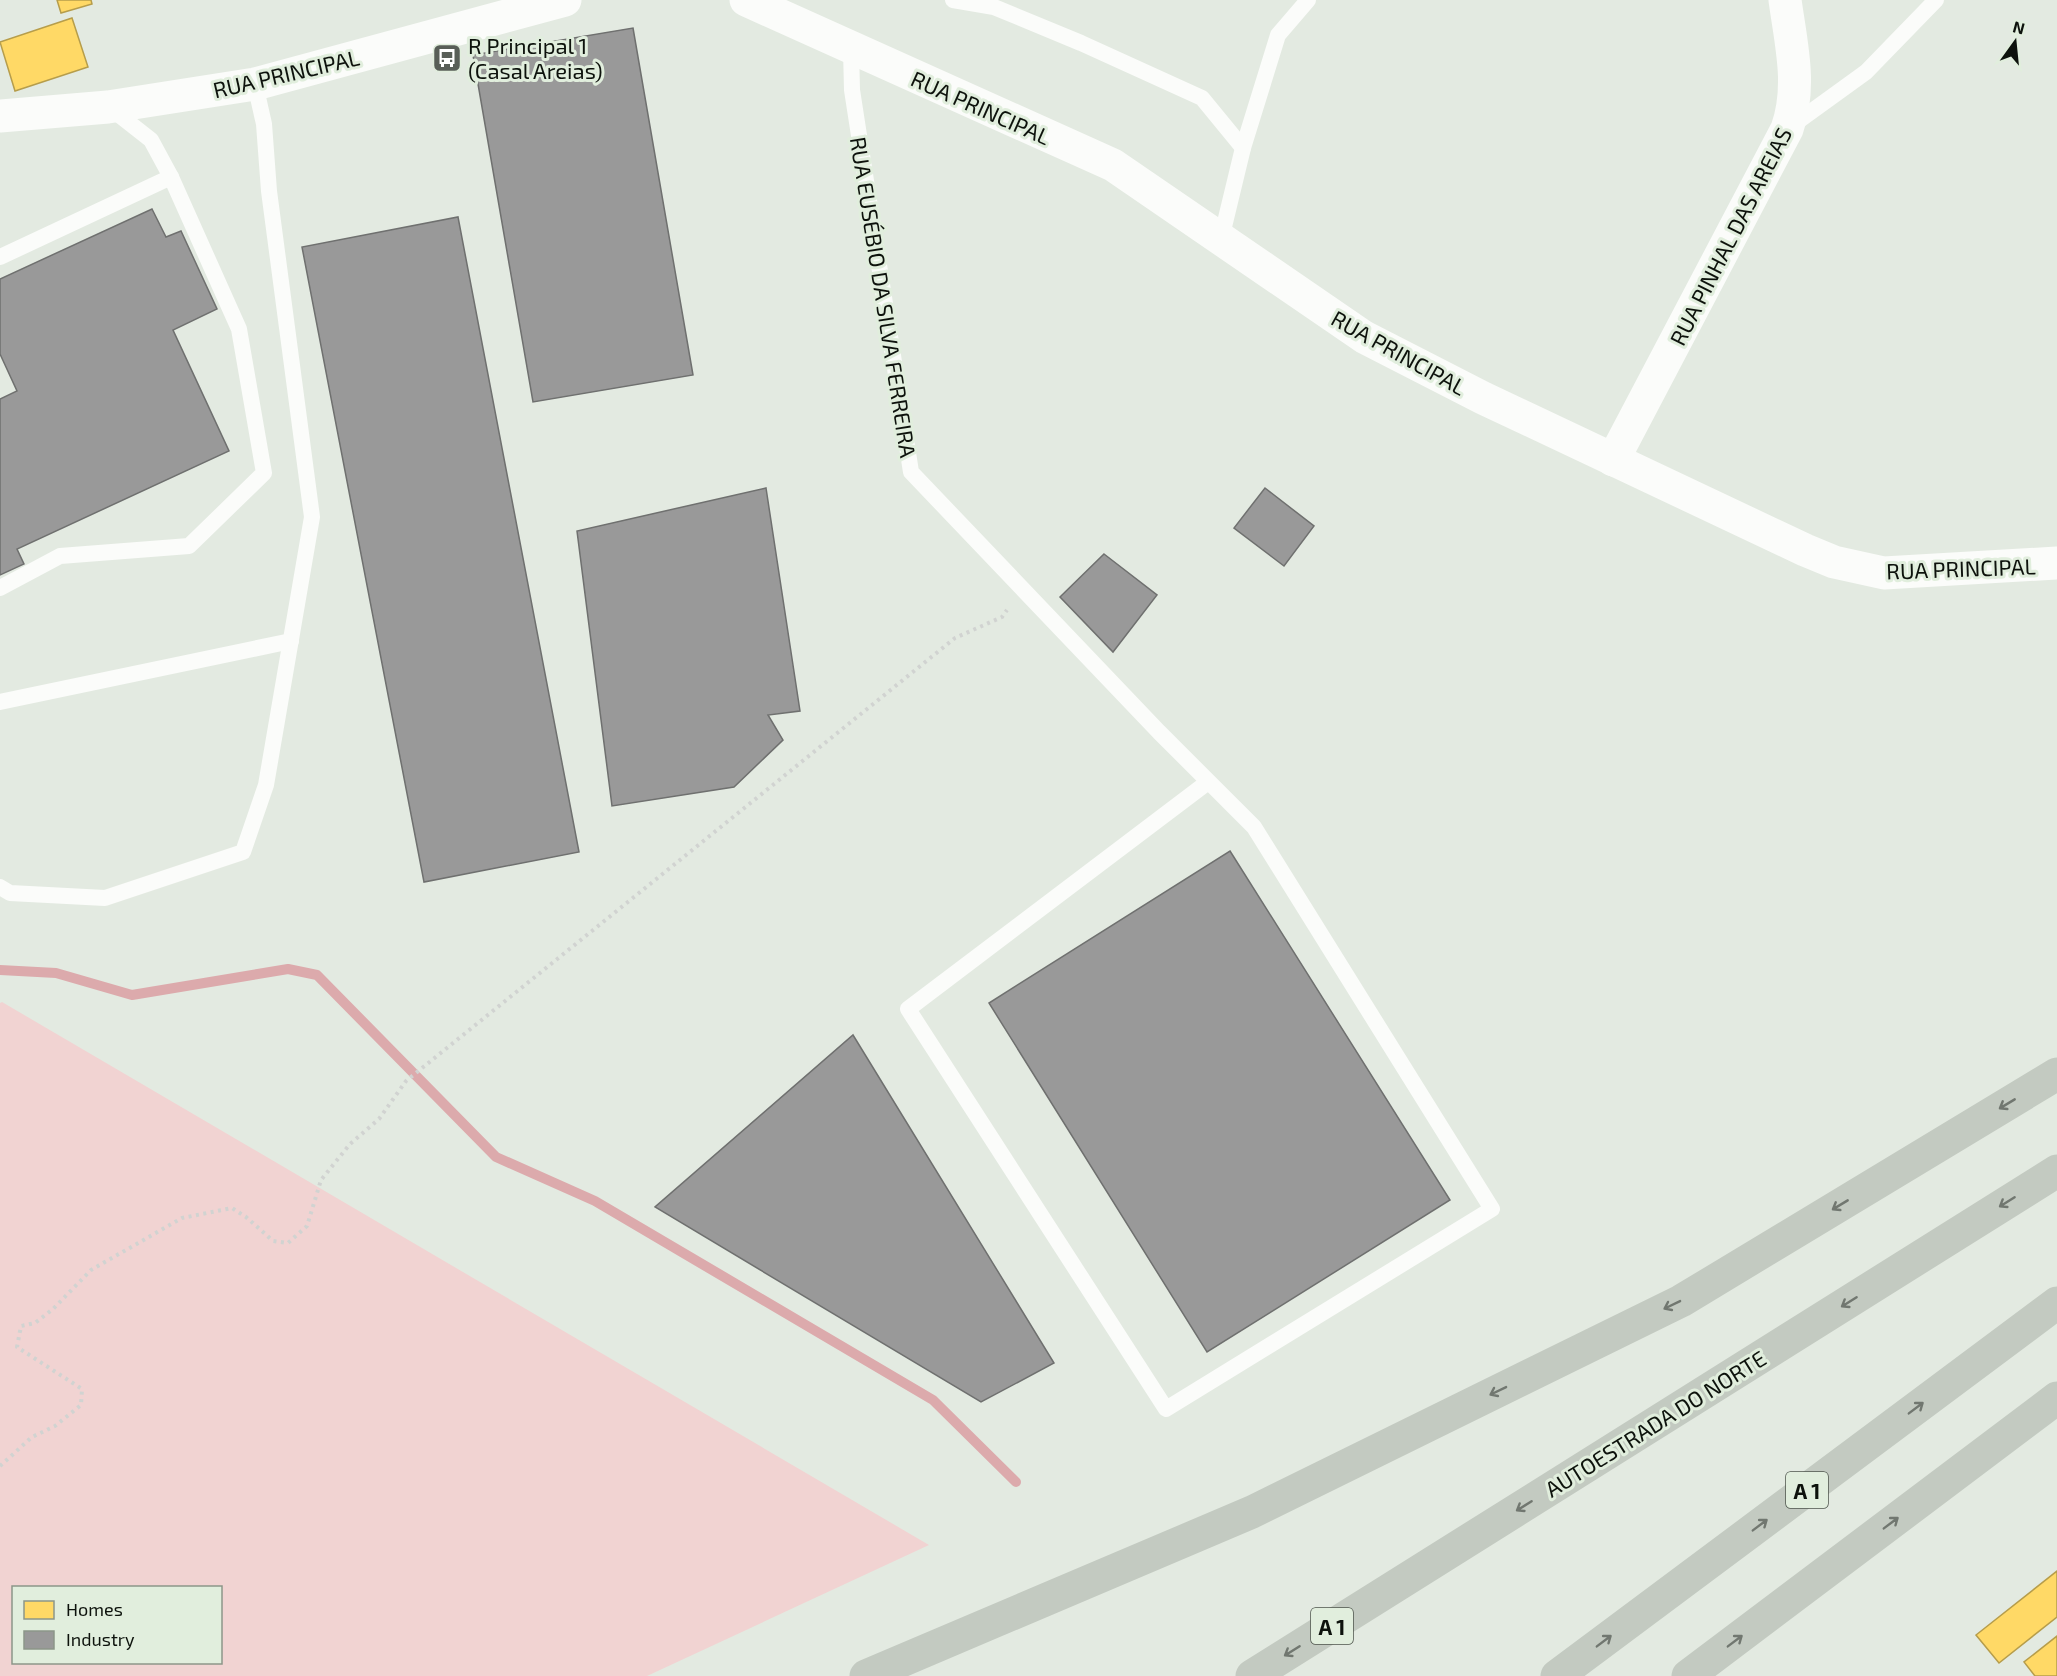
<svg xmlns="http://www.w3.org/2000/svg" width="2057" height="1676" font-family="'Exo 2',sans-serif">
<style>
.green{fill:#f1d3d2;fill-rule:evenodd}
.homes{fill:#ffd966;stroke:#b69d4b;stroke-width:1.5}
.industry{fill:#999;stroke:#6f706f;stroke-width:1.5}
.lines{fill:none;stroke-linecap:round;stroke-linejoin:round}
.stream{stroke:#dcaaac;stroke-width:10}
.path{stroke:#d1d3d1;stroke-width:4;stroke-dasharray:3 4.5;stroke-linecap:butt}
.lane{stroke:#fbfcfa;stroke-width:16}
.street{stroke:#fbfcfa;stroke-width:33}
.highway{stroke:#c3cac1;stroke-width:33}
.oneway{stroke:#717770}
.labels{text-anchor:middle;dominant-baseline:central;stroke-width:6;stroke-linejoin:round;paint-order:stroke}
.shield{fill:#e1eedd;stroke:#4d544b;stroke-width:1.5}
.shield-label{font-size:21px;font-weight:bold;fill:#0d120c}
.poi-label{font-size:22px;fill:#0d120c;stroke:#e1eedd;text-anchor:start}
.street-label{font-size:22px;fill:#0d120c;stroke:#e1eedd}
</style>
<rect width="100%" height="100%" fill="#e3eae1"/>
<path class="green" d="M2,1002L929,1545L647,1676H0V1003ZM14,1588H220V1662H14Z"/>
<g class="homes">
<polygon points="57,0 91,0 92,4 61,13"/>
<polygon points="72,18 88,67 15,91 0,42"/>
<polygon points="2057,1571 2057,1617 1999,1663 1976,1635"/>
<polygon points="2057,1636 2057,1676 2035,1676 2024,1662"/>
</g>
<g class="industry">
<polygon points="633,28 693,375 533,402 473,55"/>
<polygon points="152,209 166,237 181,231 217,309 173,330 229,451 17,549 24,564 0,575 0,399 17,391 0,354 0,279"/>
<polygon points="458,217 579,852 424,882 302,247"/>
<polygon points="766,488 800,711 768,715 783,740 734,787 612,806 577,531"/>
<polygon points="1265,488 1314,526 1284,566 1234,528"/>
<polygon points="1104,554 1157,595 1113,652 1060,597"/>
<polygon points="1230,851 1450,1200 1207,1352 989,1003"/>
<polygon points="853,1035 1054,1363 981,1402 655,1207"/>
</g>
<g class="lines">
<polyline class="stream" points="0,970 56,973 132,995 288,969 317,975 496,1157 595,1201 933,1400 1016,1482"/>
<polyline class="path" points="0,1466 32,1437 55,1426 81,1405 82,1389 17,1347 21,1326 35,1323 53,1309 91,1270 182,1218 232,1208 246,1217 273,1241 288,1243 307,1226 321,1180 350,1144 379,1119 406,1081 955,638 1002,617 1007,610"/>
<g class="lane">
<polyline points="953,0 994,7 1081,43 1202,98 1243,148"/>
<polyline points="851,49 852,90 911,472 1159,732 1254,827 1492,1209 1166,1409 908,1009 1208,782"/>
<polyline points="1790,127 1866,72 1936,0"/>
<polyline points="1221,239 1243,148 1278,35 1308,0"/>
<polyline points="0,257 171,177"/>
<polyline points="0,588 60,556 189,546 264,473 239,329 171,177 151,140 109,107"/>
<polyline points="0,702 291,641"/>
<polyline points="0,887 10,893 105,898 243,852 266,785 312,517 269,191 264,124 255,84"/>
</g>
<g class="street">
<polyline points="746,0 1113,165 1364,337 1483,398 1805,550 1834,562 1884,573 2057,563"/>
<polyline points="0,116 108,107 255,84 565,0"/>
<path d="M1613,460L1787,129C1802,86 1791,44 1785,0"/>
</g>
<g class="highway">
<polyline points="866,1676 1252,1512 1681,1301 2057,1074"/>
<polyline points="1252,1676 2057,1171"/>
<polyline points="1557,1676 2057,1303"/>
<polyline points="1688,1676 2057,1398"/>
</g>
</g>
<defs><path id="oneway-shaft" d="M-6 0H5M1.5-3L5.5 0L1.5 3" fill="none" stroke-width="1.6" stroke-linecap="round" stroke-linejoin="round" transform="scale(1.5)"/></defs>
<g class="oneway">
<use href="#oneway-shaft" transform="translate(2007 1104) rotate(149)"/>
<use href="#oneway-shaft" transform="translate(2007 1202) rotate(148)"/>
<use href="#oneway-shaft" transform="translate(1840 1205) rotate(149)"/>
<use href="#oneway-shaft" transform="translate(1849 1302) rotate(148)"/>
<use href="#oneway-shaft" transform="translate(1672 1305) rotate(154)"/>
<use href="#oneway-shaft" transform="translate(1498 1391) rotate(154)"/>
<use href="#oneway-shaft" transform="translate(1916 1408) rotate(-37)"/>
<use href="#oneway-shaft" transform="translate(1524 1506) rotate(148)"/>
<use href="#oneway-shaft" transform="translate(1891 1523) rotate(-37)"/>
<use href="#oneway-shaft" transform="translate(1760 1525) rotate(-37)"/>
<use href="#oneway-shaft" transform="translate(1604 1641) rotate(-37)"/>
<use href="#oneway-shaft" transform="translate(1735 1641) rotate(-37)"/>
<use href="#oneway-shaft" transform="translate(1292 1651) rotate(148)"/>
</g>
<defs>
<g id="bus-square" transform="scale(1.5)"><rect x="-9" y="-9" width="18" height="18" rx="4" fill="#585e57" stroke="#e1eedd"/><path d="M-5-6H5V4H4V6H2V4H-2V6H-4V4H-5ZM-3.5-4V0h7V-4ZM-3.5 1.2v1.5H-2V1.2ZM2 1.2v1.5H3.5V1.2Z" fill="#fff"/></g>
</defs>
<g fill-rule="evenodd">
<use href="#bus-square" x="447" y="58"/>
</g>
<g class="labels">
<g class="shield">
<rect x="1786" y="1472" width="42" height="36" rx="4.5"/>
<rect x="1311" y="1608" width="42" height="36" rx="4.5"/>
</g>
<g class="shield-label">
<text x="1807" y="1490">A 1</text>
<text x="1332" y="1626">A 1</text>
</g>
<g class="poi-label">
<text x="468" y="45">R Principal 1<tspan x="468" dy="25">(Casal Areias)</tspan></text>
</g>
<g class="street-label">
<text transform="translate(286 73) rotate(-13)">RUA PRINCIPAL</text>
<text transform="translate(981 107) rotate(24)">RUA PRINCIPAL</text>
<text transform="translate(1730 236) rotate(-63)">RUA PINHAL DAS AREIAS</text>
<text transform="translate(884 297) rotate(81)">RUA EUSÉBIO DA SILVA FERREIRA</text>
<text transform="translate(1399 352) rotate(29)">RUA PRINCIPAL</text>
<text transform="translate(1961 568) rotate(-2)">RUA PRINCIPAL</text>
<text transform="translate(1655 1423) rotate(-32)">AUTOESTRADA DO NORTE</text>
</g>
</g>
<rect x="12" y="1586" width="210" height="78" fill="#e1eedd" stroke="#8c9689" stroke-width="1.5"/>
<rect x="24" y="1601" width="30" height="18" fill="#ffd966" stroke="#8c9689" stroke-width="1.5"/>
<text x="66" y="1616" font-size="18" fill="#0d120c">Homes</text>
<rect x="24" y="1631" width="30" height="18" fill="#999999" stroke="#8c9689" stroke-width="1.5"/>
<text x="66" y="1646" font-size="18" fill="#0d120c">Industry</text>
<g transform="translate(2015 42) rotate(15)" stroke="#e1eedd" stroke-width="4.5" paint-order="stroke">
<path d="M0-4.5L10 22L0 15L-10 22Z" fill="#0d120c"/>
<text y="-9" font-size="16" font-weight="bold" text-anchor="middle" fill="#0d120c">N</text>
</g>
</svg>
